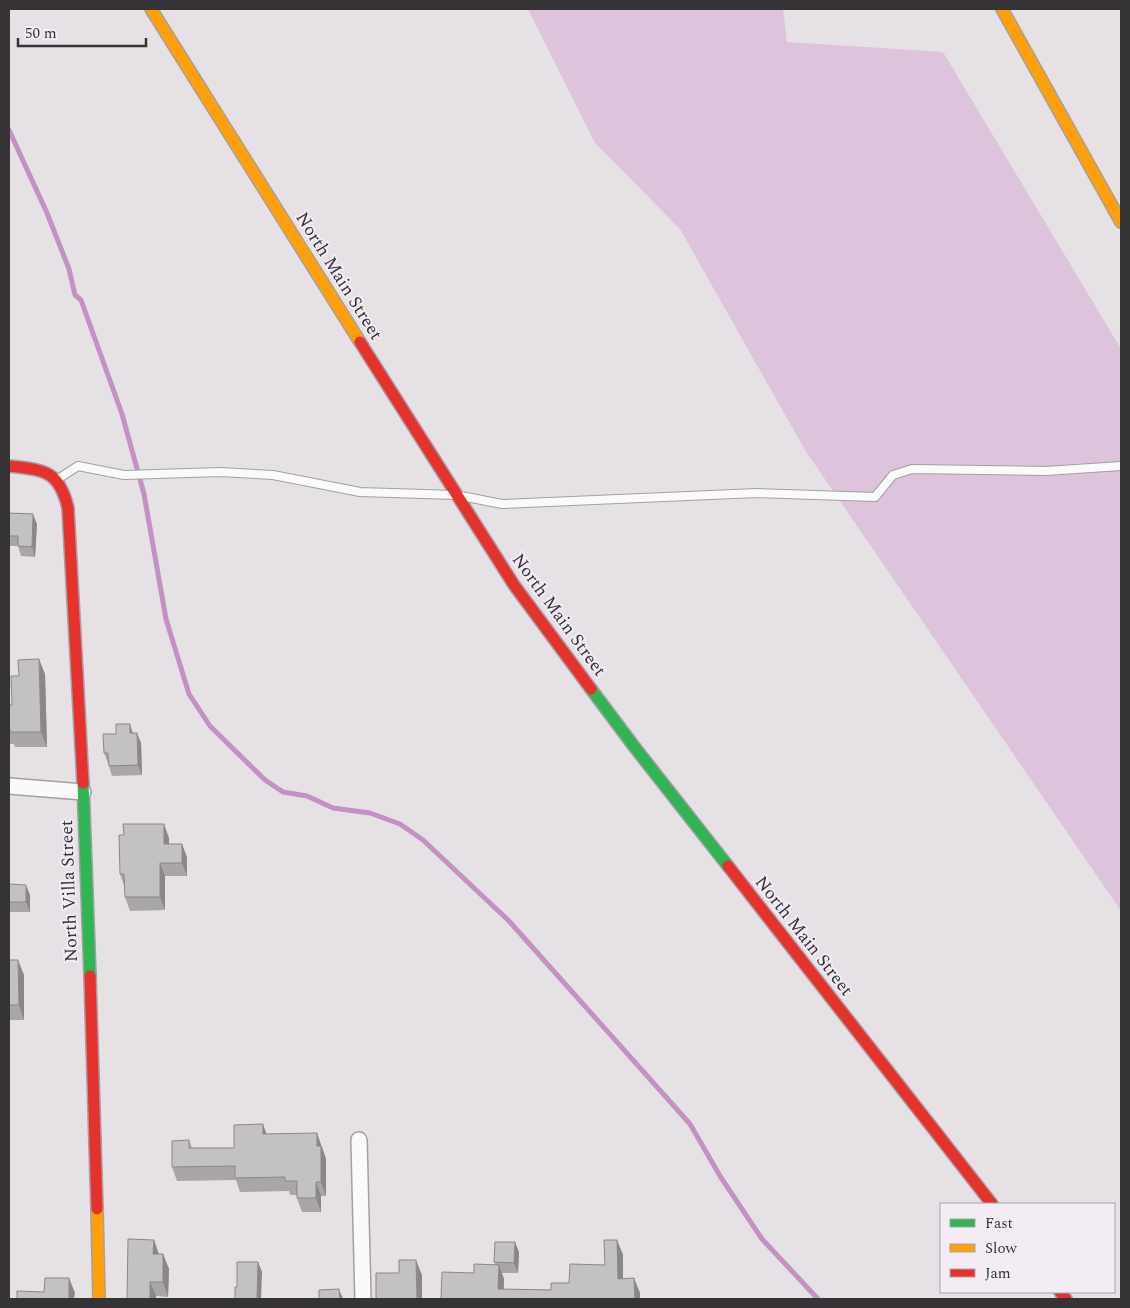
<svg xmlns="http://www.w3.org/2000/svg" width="1130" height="1308" font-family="Spectral,serif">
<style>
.green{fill:#dec3dd}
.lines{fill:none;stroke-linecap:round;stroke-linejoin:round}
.stream{stroke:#c392c3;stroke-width:5}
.lane-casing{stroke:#a3a0a3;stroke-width:10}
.street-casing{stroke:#a3a0a3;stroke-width:18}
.fast-casing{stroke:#a3a0a3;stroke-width:14}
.slow-casing{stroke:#a3a0a3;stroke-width:14}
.jam-casing{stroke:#a3a0a3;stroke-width:14}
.lane{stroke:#fbfafb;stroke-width:8}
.street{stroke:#fbfafb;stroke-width:15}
.fast{stroke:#30b455;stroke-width:11}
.slow{stroke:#ff9f0a;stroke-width:11}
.jam{stroke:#e5322d;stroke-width:11}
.wall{fill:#a9a6a9}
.shaded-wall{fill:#898789}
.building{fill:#c4c1c4;stroke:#898789}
.labels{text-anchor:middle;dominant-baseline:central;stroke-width:4;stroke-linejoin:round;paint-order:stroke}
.street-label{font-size:18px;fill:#363336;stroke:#f4ecf4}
</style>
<rect width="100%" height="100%" fill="#e5e1e5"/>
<polygon class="green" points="528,9 783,9 787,42 943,52 1121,349 1121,911 805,450 680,229 595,143"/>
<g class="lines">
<polyline class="stream" points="9,130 47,213 69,269 75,295 81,300 122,414 144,494 166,619 189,694 210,726 265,780 283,792 307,796 333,808 370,813 400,824 423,840 509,921 690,1124 720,1176 762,1239 818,1299"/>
<g class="lane-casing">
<polyline id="lane" points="58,479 78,466 124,475 220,472 273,475 360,492 456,495 502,504 757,493 875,497 893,475 912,469 1046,471 1121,466"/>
</g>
<g class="street-casing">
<g id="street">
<polyline points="9,786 83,792"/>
<polyline points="359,1140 363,1299"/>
</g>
</g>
<g class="fast-casing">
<g id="fast">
<polyline points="591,689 636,749 728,866"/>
<polyline points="83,783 90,976"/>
</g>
</g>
<g class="slow-casing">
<g id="slow">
<polyline points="151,9 360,342"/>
<polyline points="1002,9 1121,222"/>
<polyline points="97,1209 99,1299"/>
</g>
</g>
<g class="jam-casing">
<g id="jam">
<polyline points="360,342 514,585 591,689"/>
<path d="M9,466C44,470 59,470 68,508L83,783"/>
<polyline points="728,866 992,1204"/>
<polyline points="90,976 97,1209"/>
<polyline points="1060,1292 1066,1299"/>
</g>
</g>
<use href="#lane" class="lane"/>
<use href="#street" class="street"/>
<use href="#fast" class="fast"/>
<use href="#slow" class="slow"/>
<use href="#jam" class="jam"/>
</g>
<g class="wall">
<polygon points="9,513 37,524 35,557 21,556 18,546 9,546"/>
<polygon points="45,674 47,747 15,747 14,744 9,744 9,705 12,705"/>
<polygon points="133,733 141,743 142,775 112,776 109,766 109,763 108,763 104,753"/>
<polygon points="169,838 169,844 187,857 187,876 165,876 165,910 130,911 125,897 125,888 120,874"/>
<polygon points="9,884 30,895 30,912 9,912"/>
<polygon points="9,960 24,975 24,1020 9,1020"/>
<polygon points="266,1134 322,1147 326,1159 326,1196 321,1196 321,1212 302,1212 297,1198 297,1195 290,1195 289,1191 240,1192 236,1180 177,1181 172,1167 189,1140 192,1148 234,1148"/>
<polygon points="154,1240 159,1254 163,1254 169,1269 168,1297 156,1296 127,1299"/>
<polygon points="617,1240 623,1255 623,1279 640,1293 640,1299 441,1299 474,1273 495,1264 494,1262 519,1252 518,1273 502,1273 504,1279 504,1289 551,1290 569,1283 605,1265"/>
</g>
<g class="shaded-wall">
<polygon points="33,514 37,524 35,557 32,547"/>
<polygon points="39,659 45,674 47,747 41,732"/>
<polygon points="130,724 133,734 130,733"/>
<polygon points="137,733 141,743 142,775 138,765"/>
<polygon points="164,824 169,838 169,857 164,844"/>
<polygon points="182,844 187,857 187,876 182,863"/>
<polygon points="160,863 165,876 165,910 160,897"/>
<polygon points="26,885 30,895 30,912 26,902"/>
<polygon points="18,960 24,975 24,1020 19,1005"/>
<polygon points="263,1124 268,1138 263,1134"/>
<polygon points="317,1133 326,1159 326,1196 321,1182 317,1146"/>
<polygon points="316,1182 321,1196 321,1212 316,1198"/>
<polygon points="154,1240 159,1255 153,1254"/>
<polygon points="617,1240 623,1255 623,1293 618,1279"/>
<polygon points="515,1242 519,1252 518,1273 514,1263"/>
<polygon points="163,1254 169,1269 168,1297 163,1282"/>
<polygon points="416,1260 422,1275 422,1299 417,1299"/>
<polygon points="258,1262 262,1272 261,1299 257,1299"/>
<polygon points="499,1265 504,1279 503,1299 498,1289"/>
<polygon points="69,1278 75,1293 74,1299 69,1299"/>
<polygon points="634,1278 640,1293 640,1299 635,1299"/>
<polygon points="150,1282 156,1296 156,1299 150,1299"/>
<polygon points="339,1289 343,1299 340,1299"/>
</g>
<g class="building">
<polygon points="9,513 33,514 32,547 18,546 18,536 9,536"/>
<polygon points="39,659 41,732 10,732 10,729 9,729 9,705 12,705 11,676 19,676 18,660"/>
<polygon points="116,724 130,724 130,733 137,733 138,765 109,766 108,753 104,753 103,734 116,734"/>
<polygon points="123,824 164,824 164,844 182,844 182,863 160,863 160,897 125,897 124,874 120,874 119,835 124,835"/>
<polygon points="9,884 26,885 26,902 9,902"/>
<polygon points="9,960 18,960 19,1005 9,1005"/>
<polygon points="263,1124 263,1134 317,1133 317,1146 321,1146 321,1182 316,1182 316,1198 297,1198 297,1181 285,1181 285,1177 235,1178 235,1166 172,1167 172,1141 189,1140 189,1148 234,1148 234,1125"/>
<polygon points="128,1239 154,1240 153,1254 163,1254 163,1282 150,1282 150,1299 127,1299"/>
<polygon points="604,1240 617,1240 618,1279 634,1278 635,1299 441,1299 442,1272 474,1273 474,1264 499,1265 498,1289 551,1290 551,1283 569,1283 570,1264 605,1265"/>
<polygon points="495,1242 515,1242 514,1263 494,1262"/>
<polygon points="399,1260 416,1260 417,1299 376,1299 376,1273 399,1273"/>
<polygon points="237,1262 258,1262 257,1299 235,1299 235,1287 237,1287"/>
<polygon points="45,1278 69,1278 69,1299 17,1299 17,1291 44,1292"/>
<polygon points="339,1289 340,1299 319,1299 319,1290"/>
</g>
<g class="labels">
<g class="street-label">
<text transform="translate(339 276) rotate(58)">North Main Street</text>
<text transform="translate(559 615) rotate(54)">North Main Street</text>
<text transform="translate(69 891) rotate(-92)">North Villa Street</text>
<text transform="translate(804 936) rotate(52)">North Main Street</text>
</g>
</g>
<rect width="1130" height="1308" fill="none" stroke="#363336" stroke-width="20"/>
<rect x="940" y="1203" width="175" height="90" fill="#f4ecf4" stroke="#a8a2a8"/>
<rect x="950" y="1219" width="25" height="8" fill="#30b455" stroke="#a8a2a8"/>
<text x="985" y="1228" font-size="15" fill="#363336">Fast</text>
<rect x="950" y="1244" width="25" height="8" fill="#ff9f0a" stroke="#a8a2a8"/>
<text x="985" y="1253" font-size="15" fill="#363336">Slow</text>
<rect x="950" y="1269" width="25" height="8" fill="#e5322d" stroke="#a8a2a8"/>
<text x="985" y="1278" font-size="15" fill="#363336">Jam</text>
<path d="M18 38v8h128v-8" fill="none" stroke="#363336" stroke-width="2.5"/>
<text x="25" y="38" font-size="15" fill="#363336" stroke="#f4ecf4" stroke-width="4" paint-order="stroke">50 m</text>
</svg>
